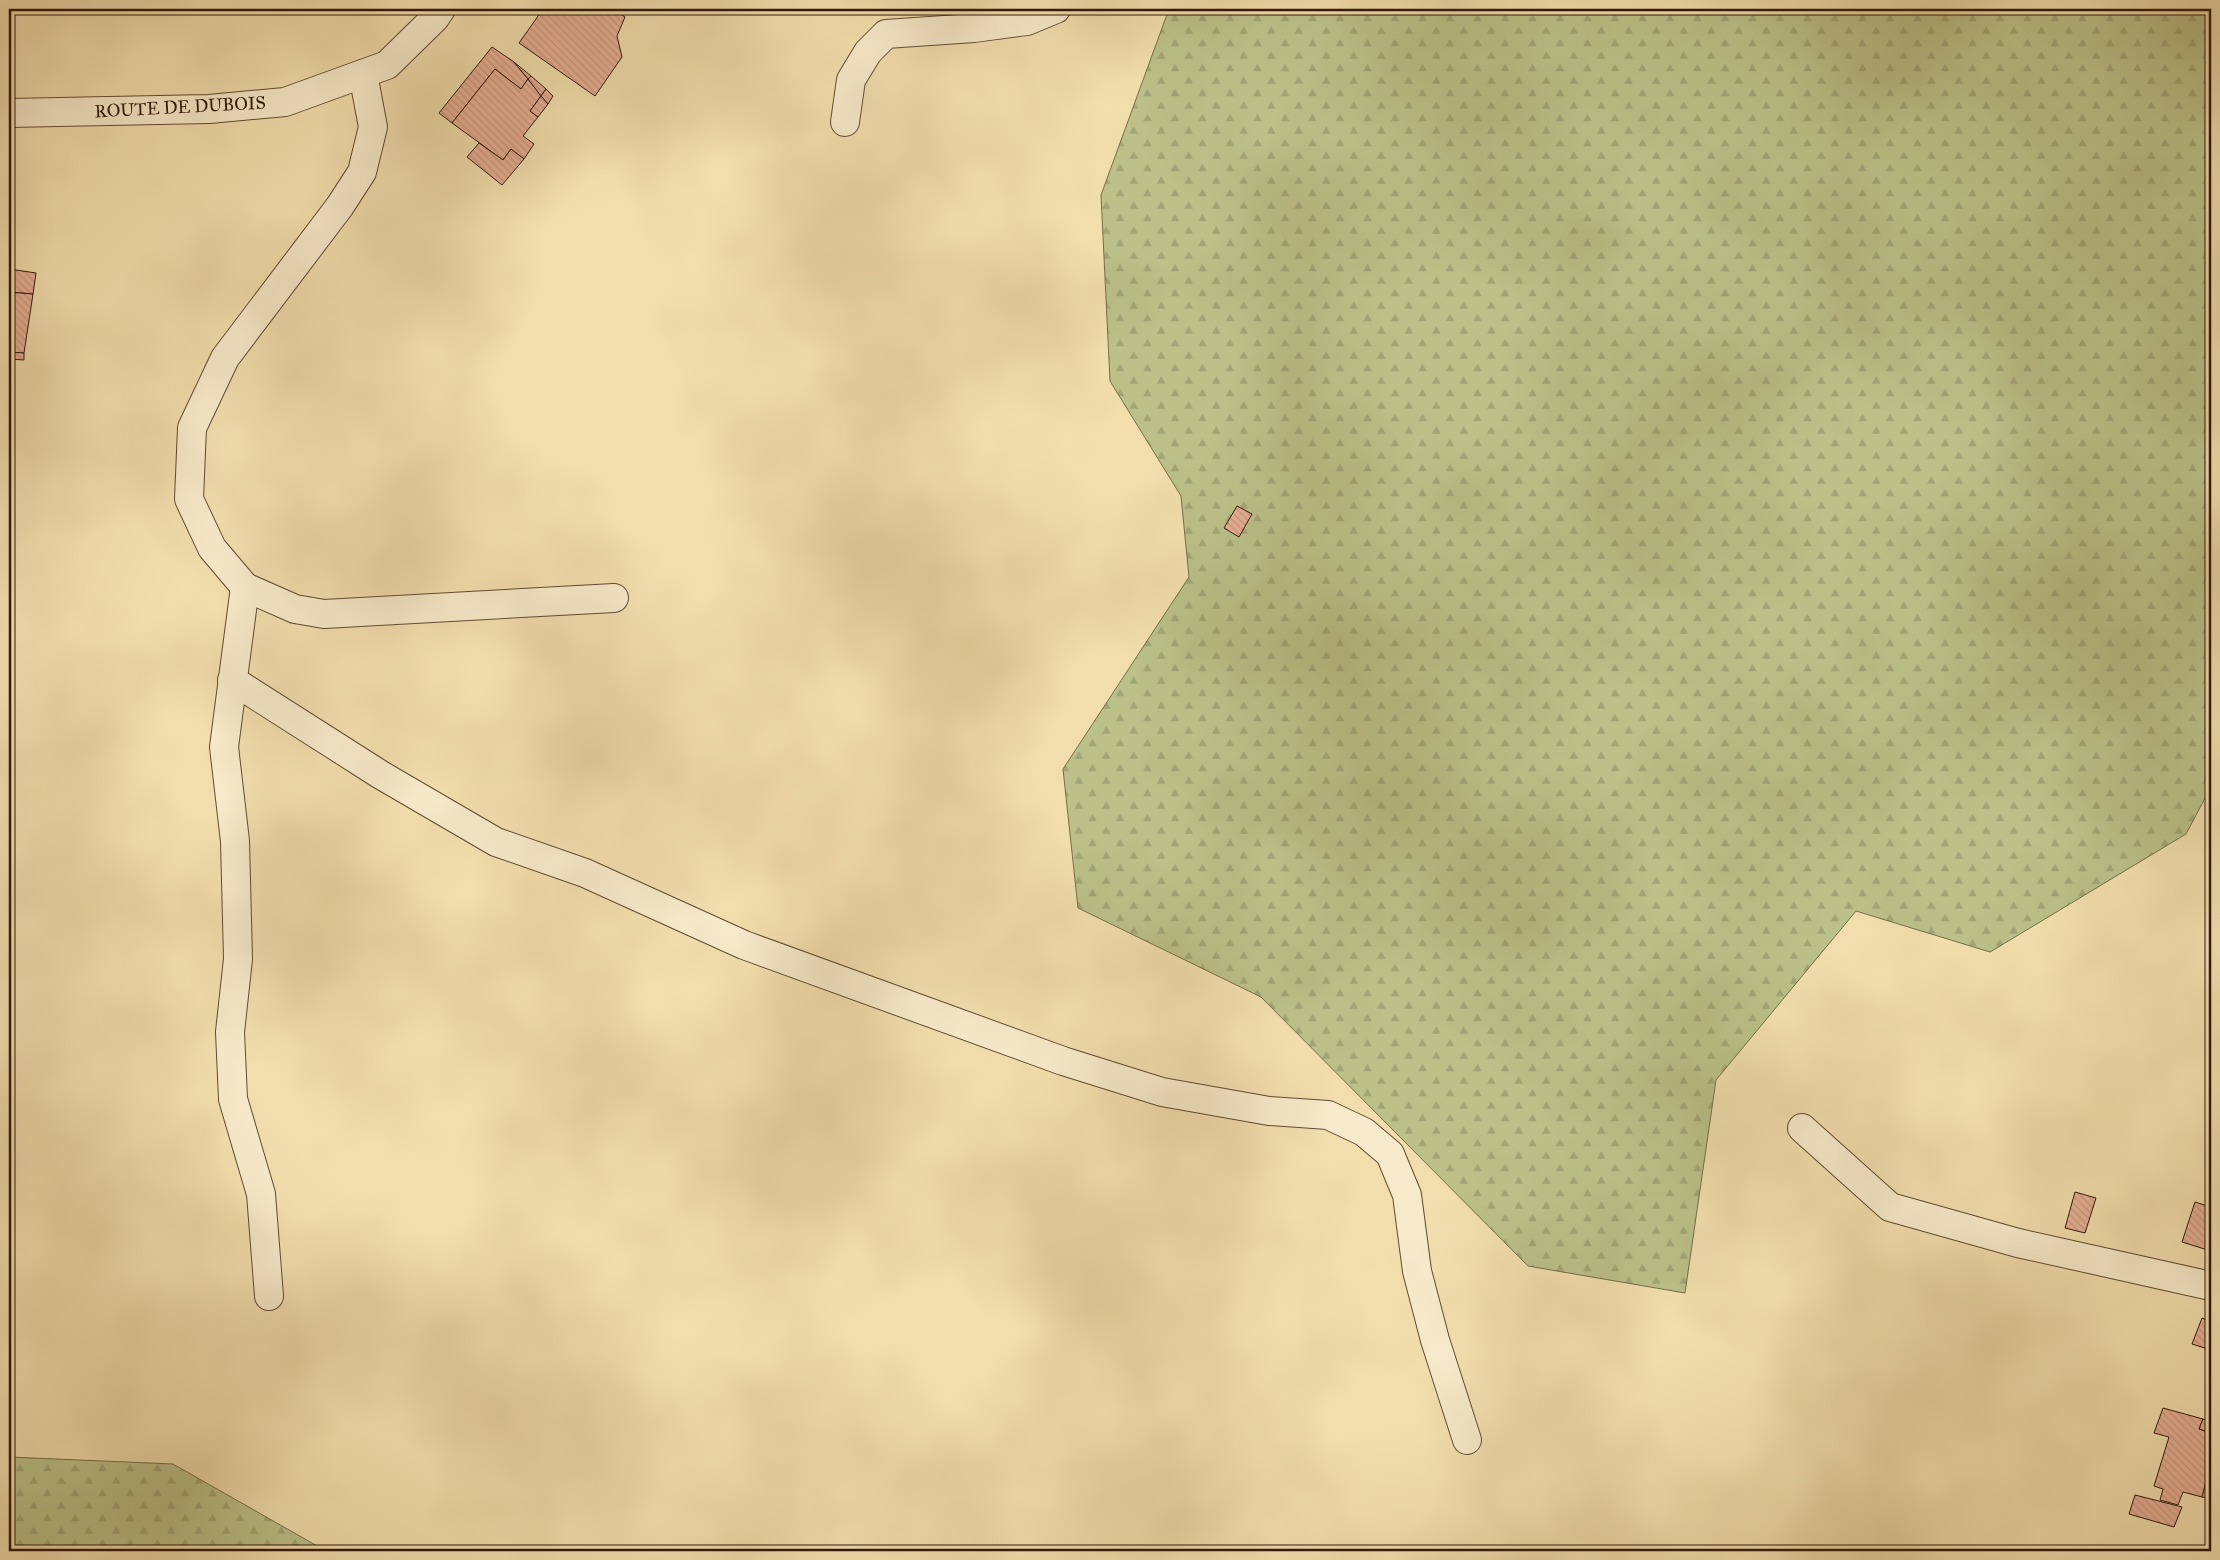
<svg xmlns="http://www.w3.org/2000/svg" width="2220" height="1560" font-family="'IM FELL Great Primer',serif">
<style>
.forest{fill:url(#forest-firs);stroke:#766d4a}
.building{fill:url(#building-back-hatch);stroke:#30190a}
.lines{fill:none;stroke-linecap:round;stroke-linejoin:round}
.minor-casing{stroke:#604a33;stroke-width:30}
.minor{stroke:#f7eaca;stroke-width:28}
.labels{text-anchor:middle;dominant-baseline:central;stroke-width:5;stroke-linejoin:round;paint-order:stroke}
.street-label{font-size:18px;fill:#30190a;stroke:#f7eaca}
</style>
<defs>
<pattern id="forest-firs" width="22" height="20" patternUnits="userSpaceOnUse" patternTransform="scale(1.25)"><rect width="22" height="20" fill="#bbc189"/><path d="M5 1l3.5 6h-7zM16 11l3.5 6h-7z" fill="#a1a575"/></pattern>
<pattern id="building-back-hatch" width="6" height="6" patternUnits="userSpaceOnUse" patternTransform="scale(1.25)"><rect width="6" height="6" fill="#e6af94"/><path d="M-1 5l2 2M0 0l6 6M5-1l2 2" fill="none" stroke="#c6967e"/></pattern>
</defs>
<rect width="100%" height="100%" fill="#f2dead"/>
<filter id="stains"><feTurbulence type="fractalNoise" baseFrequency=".004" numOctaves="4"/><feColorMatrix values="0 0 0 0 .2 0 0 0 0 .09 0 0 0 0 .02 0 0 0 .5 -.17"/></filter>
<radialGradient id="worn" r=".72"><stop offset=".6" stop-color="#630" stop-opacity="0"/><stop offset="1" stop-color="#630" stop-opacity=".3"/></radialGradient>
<g class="forest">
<polygon points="1169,9 2211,9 2211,787 2186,834 1990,952 1856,911 1716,1080 1685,1293 1528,1266 1261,997 1078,908 1063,769 1189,577 1181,496 1110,381 1101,195"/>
<polygon points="9,1457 173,1464 326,1551 9,1551"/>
</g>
<g class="building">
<polygon points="543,9 613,9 625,17 617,36 622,57 595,96 519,43"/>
<polygon points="492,47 514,62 528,79 521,89 495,69 452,123 439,113"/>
<polygon points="514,62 531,76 528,79"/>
<polygon points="495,69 521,89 528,79 541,96 530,111 538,117 523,136 534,144 524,159 511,149 503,160 452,123"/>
<polygon points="531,76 546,89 541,96 528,79"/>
<polygon points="546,89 553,96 548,104 541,96"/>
<polygon points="541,96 548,104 538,117 530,111"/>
<polygon points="479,143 503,160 511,149 524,159 502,185 467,157"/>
<polygon points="9,269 36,273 33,294 9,292"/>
<polygon points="9,292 33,294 24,353 9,352"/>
<polygon points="9,352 24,353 24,360 9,359"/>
<polygon points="1237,506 1252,514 1239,537 1224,528"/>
<polygon points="2075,1192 2096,1198 2085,1233 2065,1228"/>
<polygon points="2195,1202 2211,1207 2211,1251 2182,1242"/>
<polygon points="2202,1318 2211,1322 2211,1350 2192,1344"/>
<polygon points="2163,1408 2203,1419 2199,1429 2211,1433 2211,1463 2202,1497 2183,1492 2178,1505 2160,1500 2163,1489 2154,1486 2169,1437 2154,1433"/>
<polygon points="2203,1419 2211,1422 2211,1433 2199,1429"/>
<polygon points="2211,1463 2211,1499 2202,1497"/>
<polygon points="2135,1495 2182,1507 2174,1527 2129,1514"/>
</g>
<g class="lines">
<g class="minor-casing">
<g id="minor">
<polyline points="363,74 373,127 362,172 340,206 225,358 192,428 189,499 212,548 245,587 295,609 324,614 614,598"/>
<polyline points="9,113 209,109 285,102 387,65 435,18 441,9"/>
<polyline points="845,122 851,80 868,52 886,34 974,28 1027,21 1056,9"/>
<polyline points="245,587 224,747 235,841 238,959 230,1032 233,1099 261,1194 269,1296"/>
<polyline points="232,680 381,775 496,842 585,873 744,945 1063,1061 1162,1092 1269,1111 1328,1115 1364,1132 1390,1154 1407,1195 1417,1271 1435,1340 1467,1440"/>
<polyline points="1802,1128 1890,1207 2018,1243 2211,1286"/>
</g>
</g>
<use href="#minor" class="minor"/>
</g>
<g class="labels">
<g class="street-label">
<text transform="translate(180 107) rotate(-3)">ROUTE DE DUBOIS</text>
</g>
</g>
<rect width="2220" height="1560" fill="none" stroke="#f2dead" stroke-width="30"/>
<rect x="10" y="10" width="2200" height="1540" fill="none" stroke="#30190a" stroke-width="2.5"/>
<rect x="15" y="15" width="2190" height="1530" fill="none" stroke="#30190a"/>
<rect width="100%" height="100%" filter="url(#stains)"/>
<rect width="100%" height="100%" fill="url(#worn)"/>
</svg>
